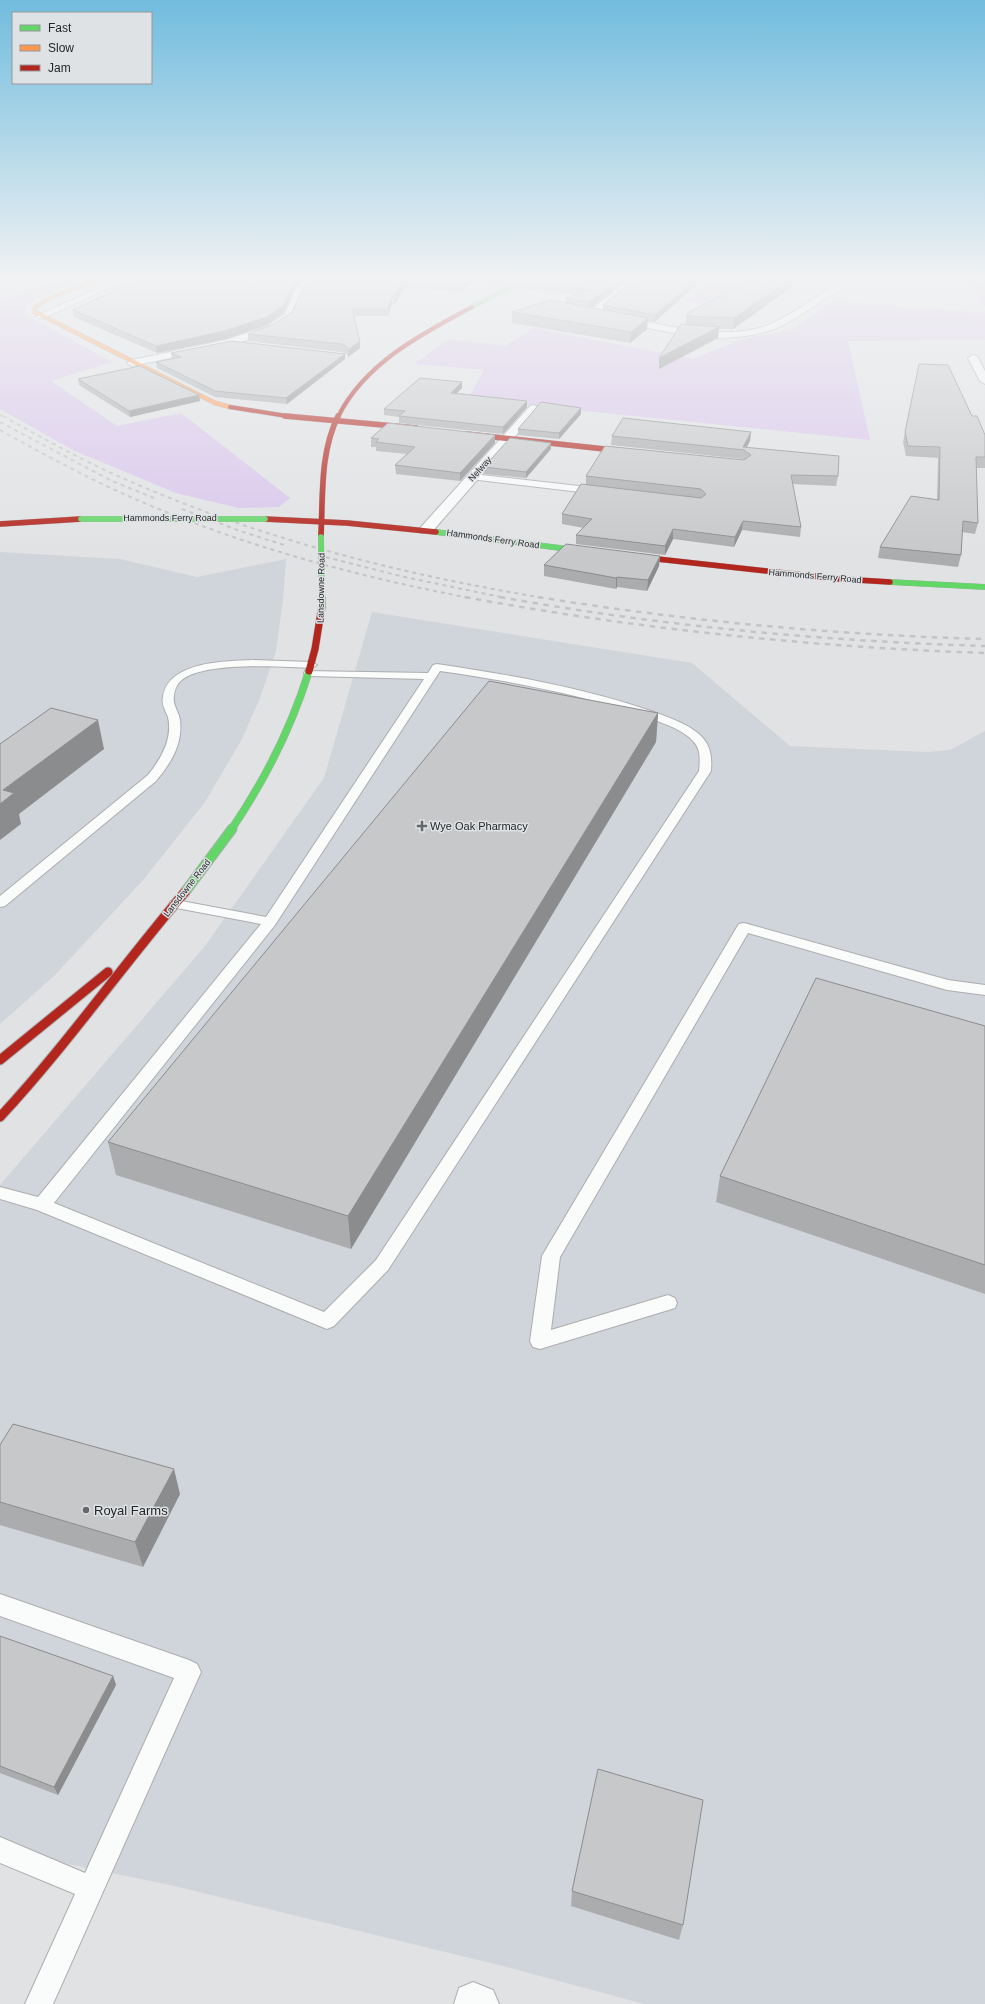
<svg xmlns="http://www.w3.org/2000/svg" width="985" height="2004" font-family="Helvetica,sans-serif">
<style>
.built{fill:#d0d4db}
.green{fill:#d9c5ec}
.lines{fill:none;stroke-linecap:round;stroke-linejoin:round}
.lane-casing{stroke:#abadae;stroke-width:2}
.street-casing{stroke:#abadae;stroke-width:2}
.fast-far3-casing{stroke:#abadae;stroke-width:5}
.fast-far2-casing{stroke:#abadae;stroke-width:6}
.fast-far1-casing{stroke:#abadae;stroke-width:8}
.fast-casing{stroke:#abadae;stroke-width:11}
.slow-casing{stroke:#abadae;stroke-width:5}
.jam-far3-casing{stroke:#abadae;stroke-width:5}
.jam-far2-casing{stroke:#abadae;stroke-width:6}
.jam-far1-casing{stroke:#abadae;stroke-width:8}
.jam-casing{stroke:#abadae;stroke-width:11}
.lane{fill:#fafbfb;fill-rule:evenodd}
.street{fill:#fafbfb;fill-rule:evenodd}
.fast-far3{stroke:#63d668;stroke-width:4}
.fast-far2{stroke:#63d668;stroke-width:5.5}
.fast-far1{stroke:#63d668;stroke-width:7}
.fast{stroke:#63d668;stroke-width:9}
.slow{stroke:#ff974d;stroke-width:4}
.jam-far3{stroke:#b3261e;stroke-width:4}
.jam-far2{stroke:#b3261e;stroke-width:5.5}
.jam-far1{stroke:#b3261e;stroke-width:7}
.jam{stroke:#b3261e;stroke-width:9}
.rail-far2{stroke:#c3c4c5;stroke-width:1.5;stroke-dasharray:3 3;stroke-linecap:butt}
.rail-far1{stroke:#c3c4c5;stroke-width:2;stroke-dasharray:4 4;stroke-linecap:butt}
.rail{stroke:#c3c4c5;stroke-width:2.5;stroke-dasharray:5.5 5.5;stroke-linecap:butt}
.fast-bridge-far1-casing{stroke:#abadae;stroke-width:6;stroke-linecap:butt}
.fast-bridge-casing{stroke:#abadae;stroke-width:8;stroke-linecap:butt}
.fast-bridge-far1{stroke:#63d668;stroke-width:5.5}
.fast-bridge{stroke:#63d668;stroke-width:7}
.wall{fill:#abacae}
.shaded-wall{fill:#8b8c8d}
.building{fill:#c7c8ca;stroke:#8b8c8d}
.poi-dot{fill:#666869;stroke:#dfe2e5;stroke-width:1.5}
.labels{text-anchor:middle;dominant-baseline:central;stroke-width:3;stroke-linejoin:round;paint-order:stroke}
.far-street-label{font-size:9px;fill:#252627;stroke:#dfe2e5}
.poi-label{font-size:11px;fill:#252627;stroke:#dfe2e5;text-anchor:start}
.near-poi-label{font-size:13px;fill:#252627;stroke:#dfe2e5;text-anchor:start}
</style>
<rect width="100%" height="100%" fill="#e0e2e4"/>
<g class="built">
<polygon points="0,552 120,559 197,577 286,559 283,600 276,651 260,698 242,739 205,802 144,879 54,976 0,1024"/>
<polygon points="372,612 692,663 790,746 928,752 950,750 985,731 985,2004 644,2004 503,1966 170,1885 0,1850 0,1185 205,946 324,778"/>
</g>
<g class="green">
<polygon points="64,277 90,277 25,304 26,315 112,362 51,381 117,426 181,413 290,498 279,507 239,508 176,493 75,451 0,409 0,301"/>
<polygon points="715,277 774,277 729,306 687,301"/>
<polygon points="964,277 985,277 985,307"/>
<polygon points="833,301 985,313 985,340 848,341 870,440 468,399 484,370 414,364 449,339 505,346 533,328 694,359 742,339 791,330"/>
</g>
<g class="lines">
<g class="lane-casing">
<g id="lane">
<polygon points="20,277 27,277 0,288 0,284"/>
<polygon points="473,474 597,488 601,491 597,494 470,479 470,475"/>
<path d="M254,660L312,662L317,665L312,668C284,667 195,660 178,684C176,687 174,693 174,696C172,704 179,712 180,720C183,744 171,763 156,781L5,906L0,907V896L148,775C161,759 173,739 168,717C166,711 161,704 163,697C168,661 226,661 254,660Z"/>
<path d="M437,664C510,675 581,687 651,711C667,717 687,723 700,735C711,745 712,757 711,771L388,1270L334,1326L327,1329L37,1210L0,1199V1187L38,1197L261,924L171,907L169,904L171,901L176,900L266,917L424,679L309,676L305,675L304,673L305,671L428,673L433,665ZM440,671C509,681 577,693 642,716C659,722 682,728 694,742C701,750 700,761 699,771L376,1260L324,1312L54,1203L275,925Z"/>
<polygon points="744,923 948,980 985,985 985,995 947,990 748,933 560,1257 551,1330 668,1295 675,1298 677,1303 675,1308 540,1349 533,1347 530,1341 542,1256 737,927 739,924"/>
<polygon points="0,1594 189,1660 197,1664 201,1672 53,2004 25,2004 75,1894 0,1863 0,1837 85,1873 174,1678 0,1616"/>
</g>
</g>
<g class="street-casing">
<g id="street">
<polygon points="123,277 133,277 44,318 38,318 36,316"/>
<polygon points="312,277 321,277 304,290 292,318 274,330 233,345 132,366 127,363 132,360 226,340 268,326 285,314 297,287"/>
<polygon points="634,277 643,277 594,316 588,316 588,312"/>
<path d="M847,277H856C848,288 830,295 819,303C805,312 790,323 774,329C724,348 667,331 617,322L612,319L617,316C661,324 725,342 768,325C796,313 821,293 847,277Z"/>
<polygon points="973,355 977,356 985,371 985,384 980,381 968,358"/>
<polygon points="534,405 540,408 538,410 431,533 421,533 419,530 421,527 530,406"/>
<polygon points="473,1982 493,1990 499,2004 454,2004 459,1988"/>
</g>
</g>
<g class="fast-far3-casing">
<polyline id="fast-far3" points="472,307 529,277"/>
</g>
<g class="fast-far2-casing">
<g id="fast-far2">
<polyline points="436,532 591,552"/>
<polyline points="890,582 985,587"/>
</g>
</g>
<g class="fast-far1-casing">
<path id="fast-far1" d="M231,830C265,780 291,729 309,671"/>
</g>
<g class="fast-casing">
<polyline id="fast" points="185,892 232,829"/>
</g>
<g class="slow-casing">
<polyline id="slow" points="101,277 46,300 35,308 35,312 215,403 230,407"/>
</g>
<g class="jam-far3-casing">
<g id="jam-far3">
<polyline points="230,407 293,417"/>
<path d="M338,417C364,364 421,334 472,307"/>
</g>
</g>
<g class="jam-far2-casing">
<g id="jam-far2">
<polyline points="285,416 416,428"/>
<polyline points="466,434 632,452"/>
<polyline points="265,519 347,523 436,532"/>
<polyline points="0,524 81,519"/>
<path d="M321,535C323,494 320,453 338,416"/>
<polyline points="630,556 840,579 890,582"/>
</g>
</g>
<g class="jam-far1-casing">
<polyline id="jam-far1" points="309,671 315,649 322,606"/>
</g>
<g class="jam-casing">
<g id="jam">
<polyline points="0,1060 108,972"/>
<path d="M0,1117C66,1046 122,966 185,892"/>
</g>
</g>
<use href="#lane" class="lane"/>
<use href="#street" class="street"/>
<use href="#fast-far3" class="fast-far3"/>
<use href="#fast-far2" class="fast-far2"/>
<use href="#fast-far1" class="fast-far1"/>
<use href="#fast" class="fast"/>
<use href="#slow" class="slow"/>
<use href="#jam-far3" class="jam-far3"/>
<use href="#jam-far2" class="jam-far2"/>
<use href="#jam-far1" class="jam-far1"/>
<use href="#jam" class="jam"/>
<polyline class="rail-far2" points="0,415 4,417"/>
<g class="rail-far1">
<path d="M3,416C37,435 71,454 107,471C246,535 393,573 544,598"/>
<polyline points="0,422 112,481 154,498"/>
<path d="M0,430C38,451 76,472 115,490C228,542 349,575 470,598"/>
<polyline points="182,509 240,531 284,545"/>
<polyline points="318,555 400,576 505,598"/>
</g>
<g class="rail">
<path d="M465,597C637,629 810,647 985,653"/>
<path d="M500,597C661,626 821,641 985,646"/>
<path d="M538,597C686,621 835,635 985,639"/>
</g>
<g class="fast-bridge-far1-casing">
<g id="fast-bridge-far1">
<polyline points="81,519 265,519"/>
<polyline points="321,537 322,598"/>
</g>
</g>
<g class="fast-bridge-casing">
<polyline id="fast-bridge" points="322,597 322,606"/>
</g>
<use href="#fast-bridge-far1" class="fast-bridge-far1"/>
<use href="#fast-bridge" class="fast-bridge"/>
</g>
<g class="wall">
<polygon points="143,277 310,277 296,286 284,313 267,325 226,339 157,353 74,317 73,310"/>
<polygon points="315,277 521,277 503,286 473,282 460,292 405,287 395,304 392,304 388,316 354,316 360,348 348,357 348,355 342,352 248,341 248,334 274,324 292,312"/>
<polygon points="632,277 591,308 603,310 603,305 706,277 654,322 647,321 647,329 630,343 512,323 512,312 566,303 566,298 576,295 518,288 518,281"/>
<polygon points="793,277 792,287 733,329 719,329 718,338 659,369 686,324 686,316"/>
<polygon points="171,353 345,359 287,404 215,397 157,368 156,362 172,359"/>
<polygon points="78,379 199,395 200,401 130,417 79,385"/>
<polygon points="462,382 462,388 457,393 527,401 527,407 503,434 399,423 399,417 384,415 384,409"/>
<polygon points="581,408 581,414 559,439 518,435 518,429"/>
<polygon points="972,416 985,435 985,468 976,468 978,523 975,534 962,532 961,555 958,567 878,558 880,547 937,499 938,458 906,456 903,442 905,432"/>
<polygon points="751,432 750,441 747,447 838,476 836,486 792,484 801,527 800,537 742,530 734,547 673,539 665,555 576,544 576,535 584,528 562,524 562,514 586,485 586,476 744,460 745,460 743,459 611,445 612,436"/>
<polygon points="495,435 495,443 460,481 396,474 395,465 407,454 376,451 376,447 371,447 371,438"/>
<polygon points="551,443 551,449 526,478 484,474 484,467"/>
<polygon points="660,556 659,566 647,591 617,587 616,589 544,576 544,565"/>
<polygon points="658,713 656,742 351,1249 116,1175 108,1142"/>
<polygon points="985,1026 985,1294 716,1202 720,1176"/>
<polygon points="0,1445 180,1494 143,1567 0,1525"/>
<polygon points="0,1636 113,1676 116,1685 58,1795 0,1773"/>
<polygon points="572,1891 683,1925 679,1940 571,1906"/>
</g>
<g class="shaded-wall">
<polygon points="299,277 310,277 296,286 284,313 267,325 226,339 157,353 156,346 296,279"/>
<polygon points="472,277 473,277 473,282 460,292 460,285"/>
<polygon points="508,277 521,277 503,286 503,279"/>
<polygon points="624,277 632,277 589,309 589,302"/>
<polygon points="699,277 706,277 654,322 655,315"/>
<polygon points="793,277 792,287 733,329 734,318"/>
<polygon points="404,280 405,287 395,304 394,297"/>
<polygon points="392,297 392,304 388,316 388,309"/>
<polygon points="648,318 647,329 630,343 631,332"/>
<polygon points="719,327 718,338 659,369 659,358"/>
<polygon points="360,341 360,348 348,357 348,350"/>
<polygon points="345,354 345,359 287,404 286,398"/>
<polygon points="462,382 462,388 451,399 451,393"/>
<polygon points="199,395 200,401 130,417 129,411"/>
<polygon points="527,401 527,407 503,434 503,427"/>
<polygon points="581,408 581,414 559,439 559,433"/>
<polygon points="751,432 750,441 745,450 743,447"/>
<polygon points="495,435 495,443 460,481 460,473"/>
<polygon points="551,443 551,449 526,478 526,472"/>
<polygon points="743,521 742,530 734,547 735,537"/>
<polygon points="673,529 673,539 665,555 665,546"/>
<polygon points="660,556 659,566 647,591 648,580"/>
<polygon points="617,577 617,587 616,589 616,578"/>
<polygon points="658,713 656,742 351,1249 348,1216"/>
<polygon points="98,720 104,749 19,814 21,824 0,840 0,804 3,790"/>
<polygon points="174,1469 180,1494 143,1567 135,1542"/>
<polygon points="113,1676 116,1685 58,1795 54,1787"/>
</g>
<g class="building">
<polygon points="143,277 299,277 296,279 283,306 267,317 225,331 156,346 73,310"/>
<polygon points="315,277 472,277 460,285 404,280 394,297 392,297 388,309 352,309 360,341 348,350 347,347 342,344 248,334 274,324 292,312 305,284"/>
<polygon points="481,277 508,277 503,279"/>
<polygon points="526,277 624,277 589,302 566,298 591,290 518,281"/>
<polygon points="638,277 699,277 655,315 603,305"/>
<polygon points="760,277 793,277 734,318 686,316 689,312"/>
<polygon points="550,300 648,318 631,332 512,312"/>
<polygon points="681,324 719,327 659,358"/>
<polygon points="231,341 345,354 286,398 215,391 156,362 181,357 171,353"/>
<polygon points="919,364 948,365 972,416 977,416 985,435 985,457 976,457 978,523 963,521 961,555 880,547 911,496 939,500 940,447 908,446 905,432"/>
<polygon points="140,366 199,395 129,411 78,379"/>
<polygon points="420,378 462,382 451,393 527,401 503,427 399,416 405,411 384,409"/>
<polygon points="541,402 581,408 559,433 518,429"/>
<polygon points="623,418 751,432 743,447 839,456 838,476 791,475 801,527 743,521 735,537 673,529 665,546 576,535 592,519 562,514 581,484 701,498 706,494 701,489 586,476 605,446 744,460 751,455 744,450 612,436"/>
<polygon points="388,423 495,435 460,473 395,465 415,447 376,442 379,439 371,438"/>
<polygon points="510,438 551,443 526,472 484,467"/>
<polygon points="566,544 660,556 648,580 617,577 616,578 544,565"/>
<polygon points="489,681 658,713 348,1216 108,1142"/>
<polygon points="51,708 98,720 3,790 14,793 0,804 0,744"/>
<polygon points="816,978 985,1026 985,1265 720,1176"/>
<polygon points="13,1424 174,1469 135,1542 0,1502 0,1445"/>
<polygon points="0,1636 113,1676 54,1787 0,1766"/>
<polygon points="598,1769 703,1800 683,1925 572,1891"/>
</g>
<linearGradient id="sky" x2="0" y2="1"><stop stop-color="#71bcde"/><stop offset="0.5" stop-color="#f1f2f3"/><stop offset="1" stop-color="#f1f2f3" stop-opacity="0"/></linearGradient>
<rect width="985" height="557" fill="url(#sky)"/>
<g class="poi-dot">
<path d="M420 820h4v4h4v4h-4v4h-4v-4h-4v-4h4z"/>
<circle cx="86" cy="1510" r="4"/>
</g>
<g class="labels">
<g class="far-street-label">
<text transform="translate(480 469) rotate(-48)">Nelway</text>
<text x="170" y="518">Hammonds Ferry Road</text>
<text transform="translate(493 539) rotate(8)">Hammonds Ferry Road</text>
<text transform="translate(815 576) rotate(5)">Hammonds Ferry Road</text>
<text transform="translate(321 588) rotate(-89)">Lansdowne Road</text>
<text transform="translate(187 888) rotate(-52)">Lansdowne Road</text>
</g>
<g class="poi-label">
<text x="430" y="826">Wye Oak Pharmacy</text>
</g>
<g class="near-poi-label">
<text x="94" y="1510">Royal Farms</text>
</g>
</g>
<rect x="12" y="12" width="140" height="72" fill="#dfe2e5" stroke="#959799"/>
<rect x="20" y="25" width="20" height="6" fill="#63d668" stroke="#959799"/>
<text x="48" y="32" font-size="12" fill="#252627">Fast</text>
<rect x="20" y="45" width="20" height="6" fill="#ff974d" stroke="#959799"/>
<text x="48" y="52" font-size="12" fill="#252627">Slow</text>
<rect x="20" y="65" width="20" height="6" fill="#b3261e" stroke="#959799"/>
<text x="48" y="72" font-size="12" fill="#252627">Jam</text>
</svg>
